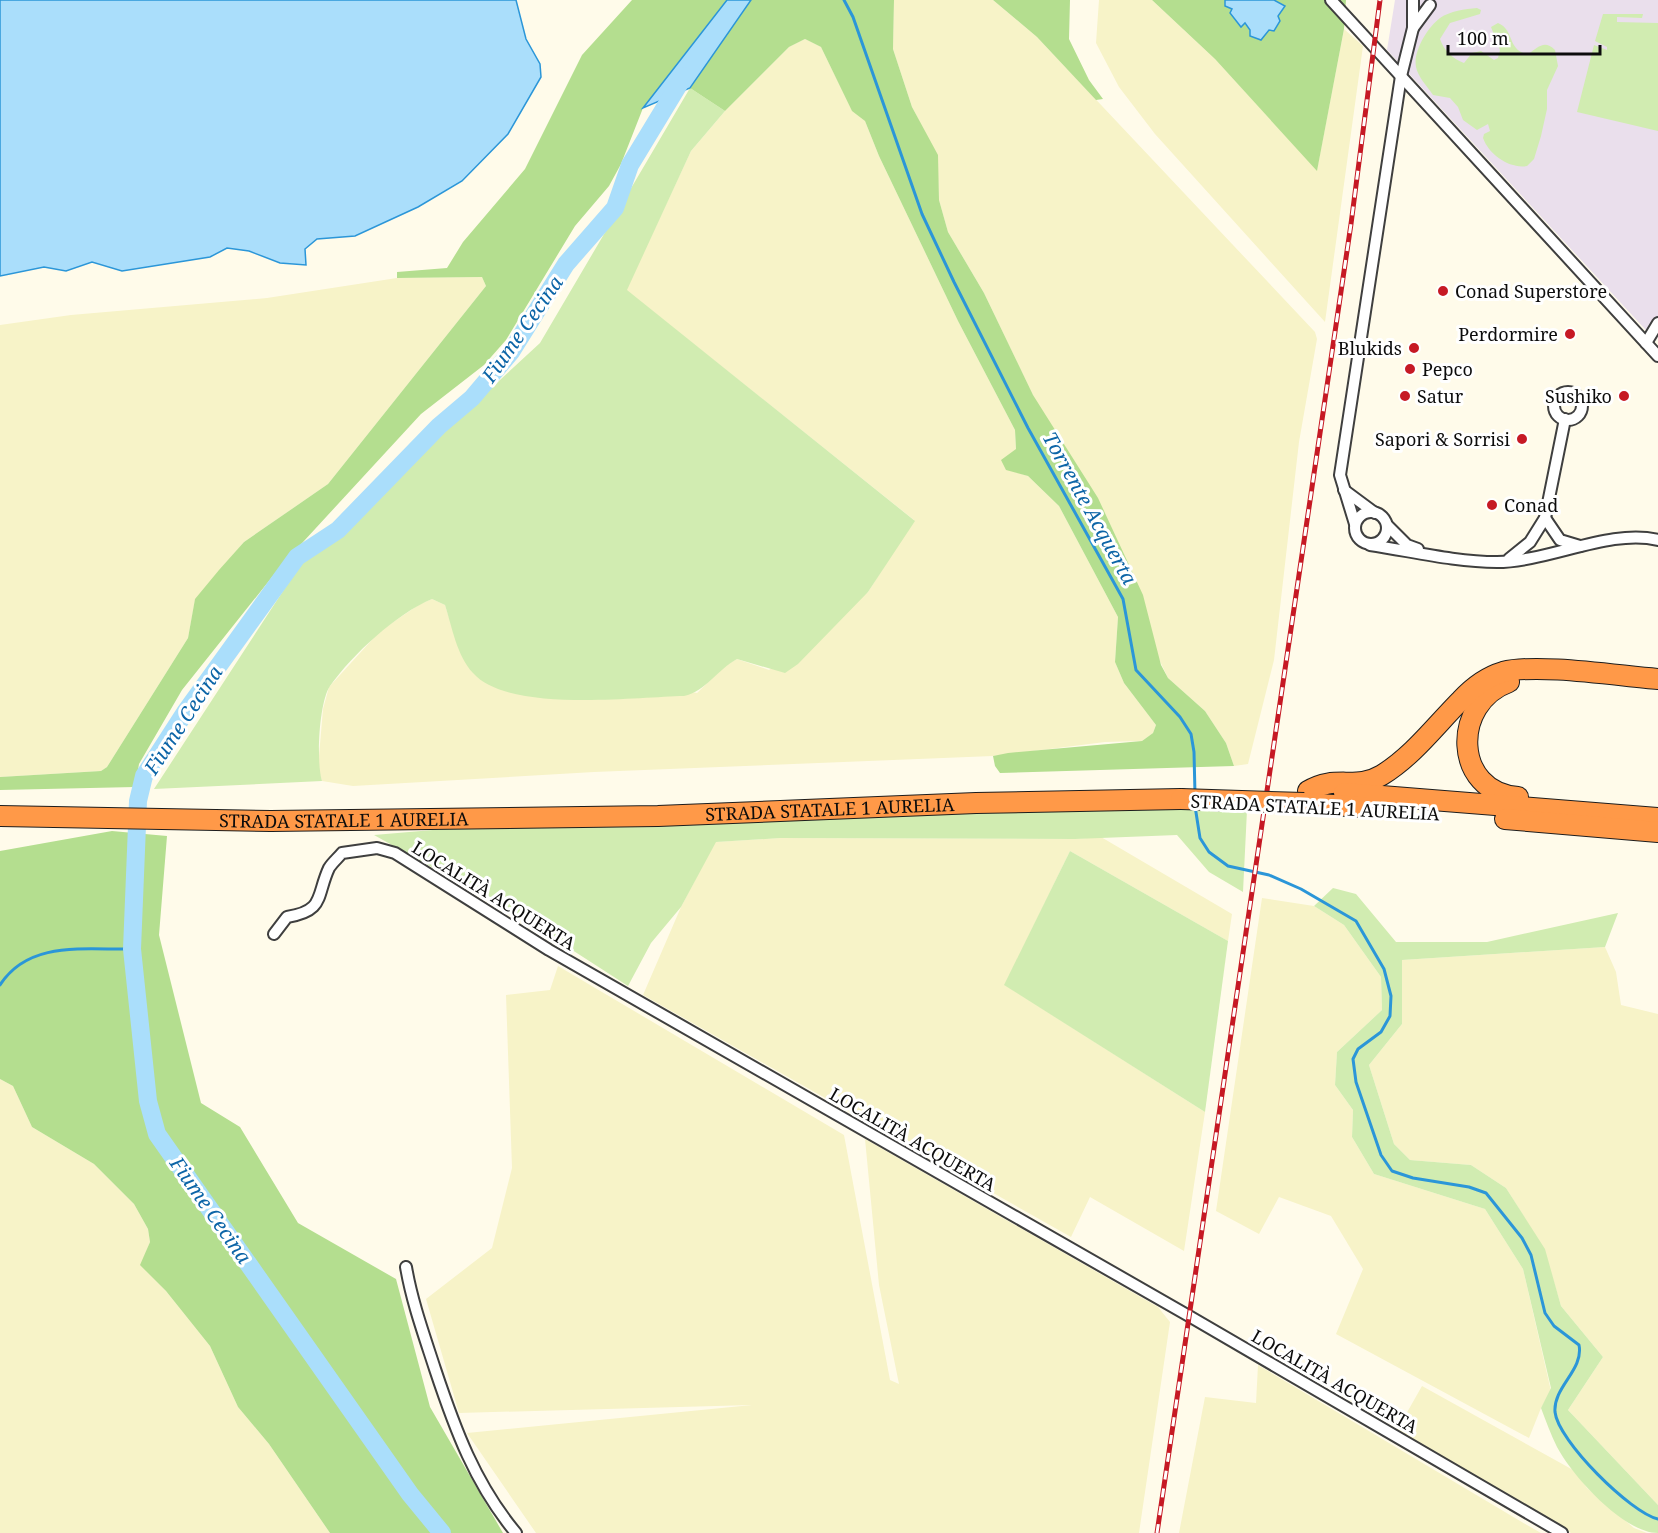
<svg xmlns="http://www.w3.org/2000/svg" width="1658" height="1533" font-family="'Noto Serif',serif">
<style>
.industrial{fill:#eadfec}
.farmland{fill:#f7f3c8}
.green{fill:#d1ecb1}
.forest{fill:#b4de8f}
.water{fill:#aadefb;stroke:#2b96d8;stroke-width:1.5}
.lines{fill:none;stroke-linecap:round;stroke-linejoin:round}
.stream{stroke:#2b96d8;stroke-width:3}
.river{stroke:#aadefb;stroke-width:18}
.street-casing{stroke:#3f3f3f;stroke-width:14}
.highway-casing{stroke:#1d1d1d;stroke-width:22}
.street{stroke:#fff;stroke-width:10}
.highway{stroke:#ff9948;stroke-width:20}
.rail-casing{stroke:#c61924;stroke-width:5}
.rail{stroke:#fff;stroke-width:3;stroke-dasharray:9;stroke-linecap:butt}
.highway-bridge-casing{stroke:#1d1d1d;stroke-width:22;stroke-linecap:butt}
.highway-bridge{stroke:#ff9948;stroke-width:20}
.poi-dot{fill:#c61924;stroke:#fff;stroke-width:2}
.labels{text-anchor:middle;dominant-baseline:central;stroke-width:6;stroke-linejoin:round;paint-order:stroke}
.poi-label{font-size:18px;fill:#0c0c0c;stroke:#fff;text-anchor:start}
.street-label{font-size:18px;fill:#0c0c0c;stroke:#fff}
.water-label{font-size:20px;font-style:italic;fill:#0c65a7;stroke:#fff}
</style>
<rect width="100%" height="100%" fill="#fffbea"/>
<polygon class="industrial" points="1395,0 1658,0 1658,337 1656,341 1387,50"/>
<g class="farmland">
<polygon points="894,0 993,0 1037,37 1315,332 1317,339 1299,442 1274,660 1248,764 1234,766 1226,743 1205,711 1168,678 984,293 948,232 939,200 937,155 912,107 893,49"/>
<polygon points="1099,0 1152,0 1215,59 1317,170 1344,29 1363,46 1325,322 1155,134 1119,87 1096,43"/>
<polygon points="805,39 821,47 852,110 865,121 879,156 958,321 1015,430 1016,449 1013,471 1028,476 1059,506 1118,617 1115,662 1124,683 1156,725 1153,733 1142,741 1105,742 993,756 594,772 353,786 322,781 318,768 323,709 329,687 380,631 420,604 432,599 445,605 458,646 697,693 726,665 737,659 769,670 868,592 914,520 626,290 691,151 725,111 789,47"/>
<polygon points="482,277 486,286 328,484 244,542 195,600 188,638 107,767 101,771 0,777 0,325 71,315 267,298 397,278"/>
<polygon points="1101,837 1232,914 1228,941 1070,851 1005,985 1205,1112 1184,1251 1090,1197 1071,1237 643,995 681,907 715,842 780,838 1075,839"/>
<polygon points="1262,898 1314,906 1344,925 1381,977 1382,1010 1337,1052 1335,1085 1353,1110 1352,1137 1374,1174 1485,1209 1523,1269 1551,1391 1541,1408 1529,1438 1336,1334 1363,1269 1331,1216 1279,1197 1259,1234 1216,1211"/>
<polygon points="1605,947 1616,972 1621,1005 1658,1014 1658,1505 1568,1410 1603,1357 1561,1306 1544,1249 1506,1188 1471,1165 1410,1160 1394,1144 1369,1065 1402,1024 1402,960"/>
<polygon points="558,966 844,1135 890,1380 899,1384 879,1285 865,1139 1158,1307 1170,1322 1139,1533 536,1533 467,1433 752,1405 459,1413 426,1299 492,1248 512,1168 506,995 550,990"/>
<polygon points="0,1079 13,1086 32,1127 94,1164 134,1204 148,1229 150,1242 141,1265 166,1291 210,1346 238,1407 269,1444 330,1533 0,1533"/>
<polygon points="1258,1365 1527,1525 1541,1533 1179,1533 1205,1397 1256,1403"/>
<polygon points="1422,1386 1575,1471 1587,1488 1634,1528 1647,1533 1571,1533 1397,1430"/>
</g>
<g class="green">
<path d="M1477,8L1481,10L1480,14L1450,23L1440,39C1444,51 1453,59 1464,63L1472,53L1481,51L1494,60L1498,58L1500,50L1491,27L1498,23C1515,30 1507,51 1528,54C1538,48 1544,39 1555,50L1558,66L1547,90V109L1541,136L1534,159L1527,166C1510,169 1489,155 1483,138L1484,134L1490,131L1488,124L1477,130L1463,120L1458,107L1450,98L1433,95C1427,86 1418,77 1416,67C1413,51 1428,27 1440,18C1450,11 1465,9 1477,8Z"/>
<polygon points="1603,14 1643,14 1642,18 1617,17 1617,22 1658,23 1658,131 1577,112 1594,45 1607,50 1607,47 1595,41"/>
<path d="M690,88L725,111L691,151L627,290L915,521L868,592L798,664L785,673L737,659C717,670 706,691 684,696C633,697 508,713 473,673C457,656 452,627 445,605L432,599C396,614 353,654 330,686C319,702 316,762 322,781L154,789L300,565L540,343Z"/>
<polygon points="1056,810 1247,810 1243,892 1209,872 1177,835 1075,839 780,838 716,842 681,907 651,943 628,986 521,917 374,835 468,827"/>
<polygon points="1070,851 1228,941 1205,1112 1004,985"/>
<path d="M1333,888L1356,894L1396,942H1487L1618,913L1605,947L1402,960V1024L1369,1065L1394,1144L1410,1160L1471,1165L1506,1188L1545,1249L1561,1306L1603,1357L1568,1410L1658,1505V1533C1624,1533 1573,1477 1557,1447C1551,1435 1546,1421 1541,1408L1551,1388L1523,1269L1485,1209L1374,1174L1352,1137L1353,1110L1335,1085L1337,1052L1382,1010L1381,977L1344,925L1314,906Z"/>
</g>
<g class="forest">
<polygon points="632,0 727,0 643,108 621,164 609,186 575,226 506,340 484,365 421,414 280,567 182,690 139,764 135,787 0,790 0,777 101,771 107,767 188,638 195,599 219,570 244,542 328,484 486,286 482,277 397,278 397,272 447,268 463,242 525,169 582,55"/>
<polygon points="751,0 894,0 893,49 912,107 938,155 939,200 948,232 984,293 1033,395 1098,498 1143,595 1161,665 1168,678 1205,711 1226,743 1234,766 1000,773 995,766 993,756 1008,753 1142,741 1153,733 1156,725 1124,683 1115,662 1118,617 1059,506 1028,476 1006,470 1001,460 1016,449 1015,430 958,321 879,156 865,121 852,111 821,47 805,39 789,47 725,111 690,88"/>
<polygon points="993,0 1070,0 1069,39 1089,80 1103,99 1096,100 1037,37"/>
<polygon points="1152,0 1225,0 1225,6 1232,9 1241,26 1244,23 1250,30 1278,16 1285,6 1274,0 1346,0 1344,29 1317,171 1215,59"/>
<polygon points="112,831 167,836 159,935 201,1103 240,1127 298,1223 396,1279 430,1407 503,1533 330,1533 269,1444 238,1407 210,1346 166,1291 140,1265 150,1242 148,1229 134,1204 94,1164 32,1127 13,1086 0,1079 0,851"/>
</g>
<g class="water">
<polygon points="0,0 516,0 526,39 540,64 541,77 508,134 462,181 418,207 355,236 317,239 305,249 306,265 280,263 249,251 227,248 210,257 122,271 92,262 66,271 44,267 0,276"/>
<polygon points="727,0 751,0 690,88 643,108"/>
<polygon points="1225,0 1274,0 1285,6 1278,16 1280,21 1274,31 1269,30 1261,40 1250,36 1250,30 1245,23 1241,27 1230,13 1232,9 1225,6"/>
</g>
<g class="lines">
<g class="stream">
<polyline points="844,0 853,17 922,214 954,282 1028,428 1123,599 1136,670 1180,717 1191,734 1194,752 1195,794"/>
<path d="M1195,806L1200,838L1209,852L1228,866L1269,875L1301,889L1356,921L1384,969L1391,996L1390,1016L1381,1032L1358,1049L1353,1059L1356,1082L1381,1155L1392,1171L1413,1178L1469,1187L1486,1193L1522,1238L1531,1255L1545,1313L1554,1326L1579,1345C1584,1370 1553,1387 1555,1412C1558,1441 1631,1513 1658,1519"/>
<path d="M0,985C29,940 85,950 132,949"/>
</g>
<polyline class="river" points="442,1533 410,1494 157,1134 148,1101 132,949 138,801 144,776 186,711 297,557 338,530 439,426 472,398 511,352 566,264 615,208 630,165 684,76"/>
<g class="street-casing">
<g id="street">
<polyline points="1331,0 1658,356"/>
<polyline points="1413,28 1430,5"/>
<polyline points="1646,343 1658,323"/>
<circle cx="1568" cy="406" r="14"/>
<polyline points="1344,490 1375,513"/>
<circle cx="1371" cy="528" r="16"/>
<polyline points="1545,518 1560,540 1580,546"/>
<polyline points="1355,524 1340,475 1401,76 1413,28 1413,0"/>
<polyline points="1387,525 1407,545 1418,549"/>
<path d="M1370,545C1411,551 1455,562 1497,562C1548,562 1611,528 1658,540"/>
<polyline points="1509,559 1530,542 1545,518 1565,419"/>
<path d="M274,934L287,917C325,911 316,896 329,868C332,863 338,858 342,853L377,848L395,853L549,950L1189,1316L1562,1533"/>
<path d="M406,1267C412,1302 424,1335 435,1369C455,1429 475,1484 516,1533"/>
</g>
</g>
<g class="highway-casing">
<g id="highway">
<path d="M1509,682C1451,703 1453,792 1518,797"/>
<path d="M1308,791C1336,774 1355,791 1382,775C1413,756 1436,725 1461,700C1473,687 1486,677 1503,672C1538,663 1619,676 1658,679"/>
<polyline points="1344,793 1658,818"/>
<polyline points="1304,803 1362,807"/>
<path id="s1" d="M0,816L271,821L658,816L976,803L1181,799"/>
<polyline points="1505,819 1658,832"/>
</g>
</g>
<use href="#street" class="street"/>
<use href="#highway" class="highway"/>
<g class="rail-casing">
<polyline id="rail" points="1157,1533 1351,224 1380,0"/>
</g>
<use href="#rail" class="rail"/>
<g class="highway-bridge-casing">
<polyline id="highway-bridge" points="1181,799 1304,803"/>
</g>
<use href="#highway-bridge" class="highway-bridge"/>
</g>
<g class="poi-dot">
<circle cx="1443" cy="291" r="6"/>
<circle cx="1570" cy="334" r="6"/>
<circle cx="1414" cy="348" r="6"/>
<circle cx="1410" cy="369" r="6"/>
<circle cx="1405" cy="396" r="6"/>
<circle cx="1624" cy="396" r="6"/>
<circle cx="1522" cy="439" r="6"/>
<circle cx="1492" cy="505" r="6"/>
</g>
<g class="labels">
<g class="poi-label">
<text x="1455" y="291">Conad Superstore</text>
<text x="1558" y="334" text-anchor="end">Perdormire</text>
<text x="1402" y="348" text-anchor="end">Blukids</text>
<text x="1422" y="369">Pepco</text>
<text x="1417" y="396">Satur</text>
<text x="1612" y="396" text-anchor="end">Sushiko</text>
<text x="1510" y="439" text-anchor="end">Sapori &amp; Sorrisi</text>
<text x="1504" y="505">Conad</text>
</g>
<g class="street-label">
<text transform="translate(1315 807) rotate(3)">STRADA STATALE 1 AURELIA</text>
<text stroke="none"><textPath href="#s1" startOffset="830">STRADA STATALE 1 AURELIA</textPath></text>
<text stroke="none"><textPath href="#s1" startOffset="344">STRADA STATALE 1 AURELIA</textPath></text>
<text transform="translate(494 895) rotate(32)">LOCALITÀ ACQUERTA</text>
<text transform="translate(913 1139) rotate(30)">LOCALITÀ ACQUERTA</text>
<text transform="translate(1335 1381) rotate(30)">LOCALITÀ ACQUERTA</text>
</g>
<g class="water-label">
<text transform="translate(522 329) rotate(-55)">Fiume Cecina</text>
<text transform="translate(1090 508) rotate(61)">Torrente Acquerta</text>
<text transform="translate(183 720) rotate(-57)">Fiume Cecina</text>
<text transform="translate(211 1210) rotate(55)">Fiume Cecina</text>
</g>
</g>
<path d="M1448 45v9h152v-9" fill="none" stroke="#0c0c0c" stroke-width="3"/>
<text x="1457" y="45" font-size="18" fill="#0c0c0c" stroke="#ffffff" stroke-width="4.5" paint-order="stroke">100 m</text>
</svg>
